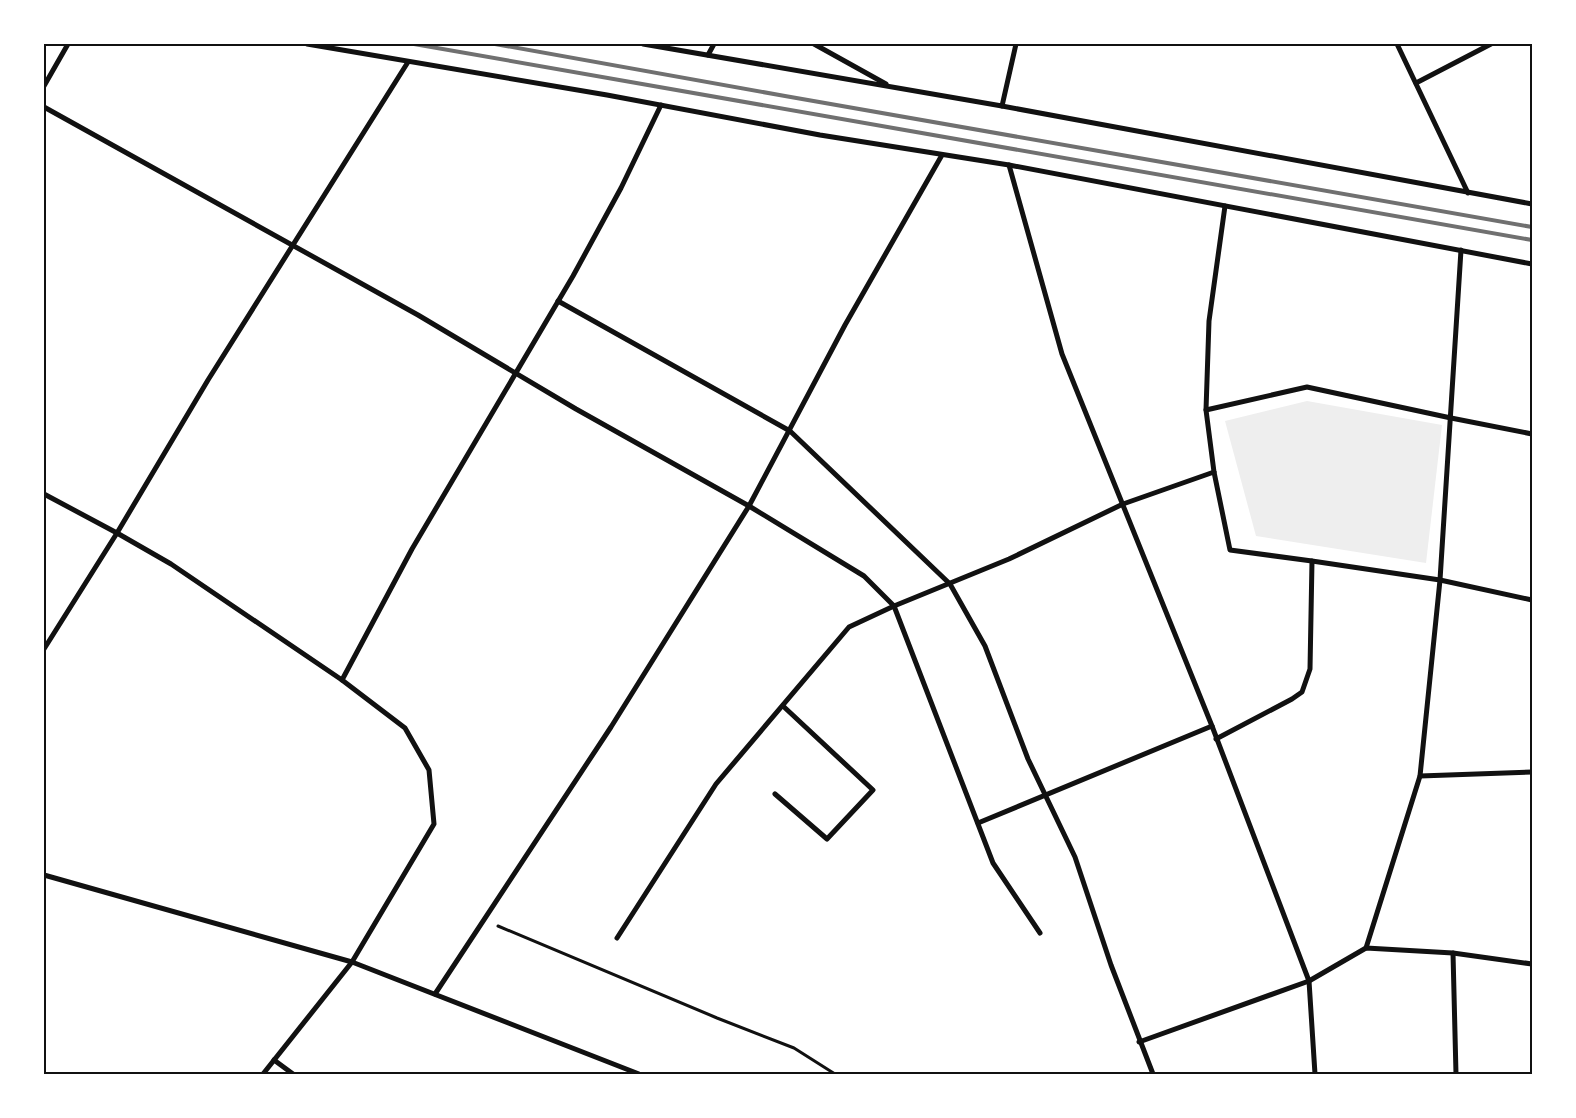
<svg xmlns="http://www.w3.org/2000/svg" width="1576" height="1118" font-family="Signika,sans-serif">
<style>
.green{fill:#eee}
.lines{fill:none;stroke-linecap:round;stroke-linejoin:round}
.path{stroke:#111;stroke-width:3}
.minor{stroke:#111;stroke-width:5}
.rail{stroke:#707070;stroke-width:4}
.neatline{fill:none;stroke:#111;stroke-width:2}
</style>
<rect width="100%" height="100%" fill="#fff"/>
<polygon class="green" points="1307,401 1442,425 1426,563 1256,536 1225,421"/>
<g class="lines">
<polyline class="path" points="498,926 717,1018 794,1048 835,1074"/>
<g class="minor">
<polyline points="307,44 607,95 820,135 1009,165 1532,264"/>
<polyline points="643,44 1002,106 1532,204"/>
<polyline points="814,44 886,84"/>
<polyline points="1397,44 1468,193"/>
<polyline points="708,55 714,44"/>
<polyline points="1416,83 1491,44"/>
<polyline points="44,86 68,44"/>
<polyline points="1002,106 1016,44"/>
<polyline points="44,107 418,315 576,409 749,506 864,576 894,606 1009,559 1123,504 1214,472"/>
<polyline points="1009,165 1062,354 1212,726 1309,981 1315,1074"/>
<polyline points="558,301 790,431 950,584 985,646 1028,759 1075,857 1111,965 1153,1074"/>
<polyline points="1206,410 1209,321 1225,206"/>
<polyline points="1532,434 1451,418 1307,387 1206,410 1214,472 1230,550 1312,561 1440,580 1532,600"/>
<polyline points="44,494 117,533 171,564 342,680 405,728 429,770 434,824 352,962 263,1074"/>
<polyline points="44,649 117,533 208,380 408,62"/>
<polyline points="342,680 412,549 573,276 621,188 661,105"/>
<polyline points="1216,739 1292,699 1302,692 1310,669 1312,561"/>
<polyline points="1420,776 1532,772"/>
<polyline points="775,794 827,839 873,790 783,706"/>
<polyline points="978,823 1212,726"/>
<polyline points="44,875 352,962 639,1074"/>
<polyline points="617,938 716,784 849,627 894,606 993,863 1040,933"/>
<polyline points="1366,948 1420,776 1440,580 1461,250"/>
<polyline points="1453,953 1456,1074"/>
<polyline points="435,994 611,727 749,506 845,325 942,155"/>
<polyline points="1139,1042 1309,981 1366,948 1453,953 1532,964"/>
<polyline points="274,1060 293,1074"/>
</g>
<g class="rail">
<polyline points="414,44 1532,240"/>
<polyline points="495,44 785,96 1532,227"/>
</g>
</g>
<rect width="1576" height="1118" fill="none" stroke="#ffffff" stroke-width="90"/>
<rect x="45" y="45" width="1486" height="1028" class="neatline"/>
</svg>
